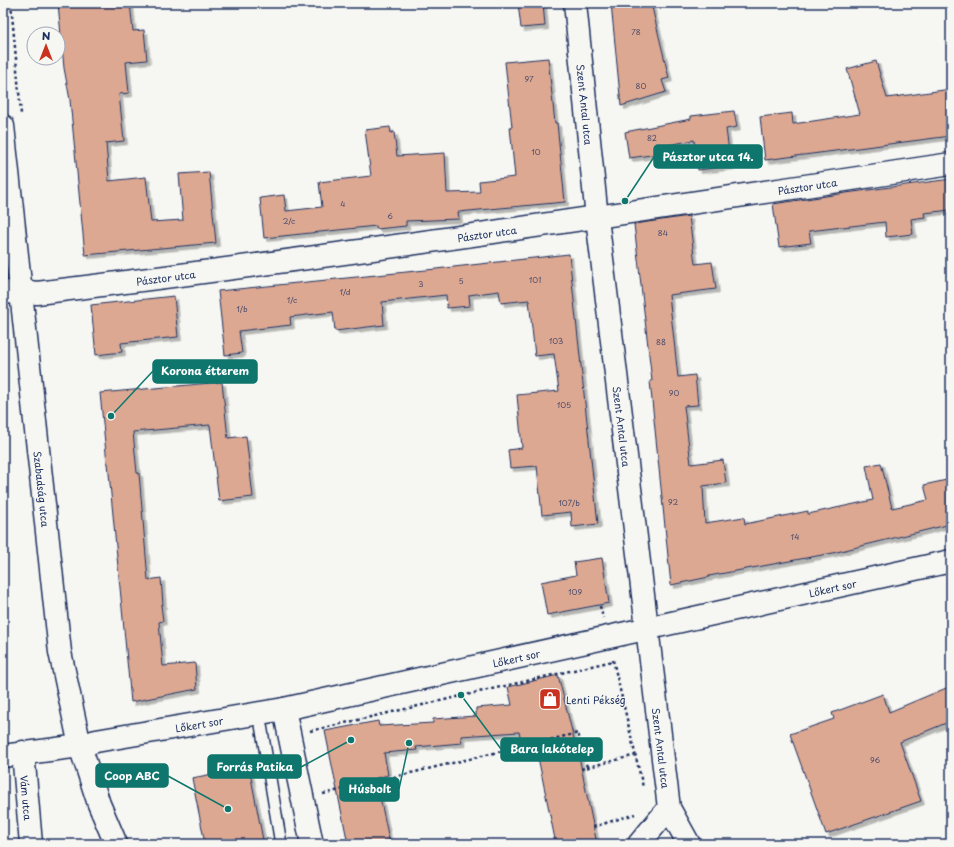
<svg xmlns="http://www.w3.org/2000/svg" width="954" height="847" font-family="'Playpen Sans',sans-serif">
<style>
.building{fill:#dda892;stroke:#1b2f5e;filter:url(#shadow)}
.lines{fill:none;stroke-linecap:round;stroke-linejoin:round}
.service-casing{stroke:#1b2f5e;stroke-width:14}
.minor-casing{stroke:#1b2f5e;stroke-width:25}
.secondary-casing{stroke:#1b2f5e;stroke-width:25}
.path{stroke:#1b2f5e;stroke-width:2.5;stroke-dasharray:3 3;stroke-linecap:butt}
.service{stroke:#f6f6f2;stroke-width:11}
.minor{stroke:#f6f6f2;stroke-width:22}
.secondary{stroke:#f6f6f2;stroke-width:22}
.labels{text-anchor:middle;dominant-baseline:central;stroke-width:3;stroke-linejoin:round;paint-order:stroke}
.number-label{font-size:8px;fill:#4c4d6b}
.street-label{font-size:10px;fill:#1b2f5e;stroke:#f6f6f2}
.poi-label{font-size:10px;fill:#1b2f5e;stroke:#f6f6f2;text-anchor:start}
.leader{fill:none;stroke:#0f766e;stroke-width:1.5}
.callout-dot{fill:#0f766e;stroke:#f6f6f2;stroke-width:1.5}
.callout{fill:#0f766e;stroke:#0f766e;stroke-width:1.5}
.callout-label{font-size:11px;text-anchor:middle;font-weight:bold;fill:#fff}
</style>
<defs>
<filter id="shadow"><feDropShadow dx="3.5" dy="3.5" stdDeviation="0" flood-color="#0004"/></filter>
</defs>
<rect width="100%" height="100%" fill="#f6f6f2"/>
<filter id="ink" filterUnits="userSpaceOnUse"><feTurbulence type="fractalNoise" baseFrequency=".025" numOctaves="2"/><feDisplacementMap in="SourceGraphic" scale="8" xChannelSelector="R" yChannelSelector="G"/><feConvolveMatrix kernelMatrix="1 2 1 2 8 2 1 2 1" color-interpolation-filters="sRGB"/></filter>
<g filter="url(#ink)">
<g class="building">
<polygon points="58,3 130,3 133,31 144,30 147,60 126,62 129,93 119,94 124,141 106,143 109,181 146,177 151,222 183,220 179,174 209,172 216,243 85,255 70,100 64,68"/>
<polygon points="518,3 543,3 545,26 521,28"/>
<polygon points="611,3 651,3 669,78 662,80 666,92 621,106"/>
<polygon points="548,58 555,123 557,123 565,202 458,212 459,219 406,221 406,226 377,229 376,226 264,238 260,198 284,195 286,211 322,207 319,182 371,176 365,130 390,127 391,133 394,132 397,156 445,153 447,193 480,192 479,181 515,177 510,127 512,127 505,62"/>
<polygon points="876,61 887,98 951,89 951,136 765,160 760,117 792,113 793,124 860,114 847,69"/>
<polygon points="734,111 737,127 726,129 731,166 698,170 694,140 658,147 659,154 629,158 625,132 691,119 691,116"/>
<polygon points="951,179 951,210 924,213 925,217 911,219 913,234 886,237 885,222 809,231 811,243 779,247 773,204 846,193"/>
<polygon points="689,216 695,264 712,262 716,289 669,295 678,377 695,375 698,405 684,406 691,464 723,460 726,483 703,486 705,523 744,517 745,524 808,511 808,514 873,500 866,466 881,463 892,508 928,500 924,485 951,479 951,524 833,553 709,576 709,577 671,585 650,381 652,381 634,224"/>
<polygon points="569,254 598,524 572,527 571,512 542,515 537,466 510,468 508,450 522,448 517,395 559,391 554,354 535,356 529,300 501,303 499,291 469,295 470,306 447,308 446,295 382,302 384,325 335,331 333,312 290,317 291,325 239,331 242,353 225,355 218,291 436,269"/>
<polygon points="174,296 178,337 121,343 122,352 96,355 91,305"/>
<polygon points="222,382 228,438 246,436 253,497 219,501 210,425 133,432 137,473 139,473 148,580 161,578 163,605 161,605 163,621 159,622 163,666 195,663 197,689 131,702 108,463 107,463 100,393"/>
<polygon points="602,558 609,603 547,615 541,582 576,575 574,562"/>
<polygon points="558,675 575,743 576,742 597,844 556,844 534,738 521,741 519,732 461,736 462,743 416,747 417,750 384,753 388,775 376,778 390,844 348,844 325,731 378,721 379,726 433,723 433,719 476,716 476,708 512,705 508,687"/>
<polygon points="951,686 951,721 900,742 921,801 826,834 790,734 834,719 832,713 883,694 889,712"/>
<polygon points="249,767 263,840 240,844 205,844 192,778"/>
</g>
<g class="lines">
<g class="service-casing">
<polyline id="service" points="259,713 281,844"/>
</g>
<g class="minor-casing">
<g id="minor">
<path id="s1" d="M575,3L597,218L669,808L689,844"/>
<path id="s2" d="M3,293L21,291L37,293C343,256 647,210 951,164"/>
<polyline points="284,709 312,844"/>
<path id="s3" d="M23,752L31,844"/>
<path id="s4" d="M3,756L80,746L96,741L284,709L951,561"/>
<polyline points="639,844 669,808"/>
</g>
</g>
<g class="secondary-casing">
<g id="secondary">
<path id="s5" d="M3,126L60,652L80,746L99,804L116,844"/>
</g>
</g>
<g class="path">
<polyline points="11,3 21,114"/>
<polyline points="600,606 603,618"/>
<polyline points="613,660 643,787"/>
<polyline points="310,731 613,661"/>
<polyline points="581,769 636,755"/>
<polyline points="323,794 578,733 587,767"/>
<polyline points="593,827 635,814"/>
</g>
<use href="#service" class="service"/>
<use href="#minor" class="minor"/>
<use href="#secondary" class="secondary"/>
</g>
</g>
<defs>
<g id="shop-square" transform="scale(1.15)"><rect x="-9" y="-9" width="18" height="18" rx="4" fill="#c8321e" stroke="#f6f6f2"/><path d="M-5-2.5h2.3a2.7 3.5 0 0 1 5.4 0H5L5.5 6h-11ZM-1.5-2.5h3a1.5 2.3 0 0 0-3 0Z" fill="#fff"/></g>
</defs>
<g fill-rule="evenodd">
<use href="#shop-square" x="550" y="699"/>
</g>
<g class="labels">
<g class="number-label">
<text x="636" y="32">78</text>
<text x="529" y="79">97</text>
<text x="641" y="86">80</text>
<text x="652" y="138">82</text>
<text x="536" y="152">10</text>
<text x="343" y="204">4</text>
<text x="390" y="216">6</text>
<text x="289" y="221">2/c</text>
<text x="663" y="233">84</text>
<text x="535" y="280">101</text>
<text x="461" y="281">5</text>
<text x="421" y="284">3</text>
<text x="345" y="292">1/d</text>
<text x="292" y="300">1/c</text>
<text x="242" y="309">1/b</text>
<text x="556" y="341">103</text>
<text x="661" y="342">88</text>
<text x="674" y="393">90</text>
<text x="564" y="405">105</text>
<text x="673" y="502">92</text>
<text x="569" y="503">107/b</text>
<text x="795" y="537">14</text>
<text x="575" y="592">109</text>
<text x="875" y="760">96</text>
</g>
<g class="street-label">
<text stroke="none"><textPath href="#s1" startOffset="102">Szent Antal utca</textPath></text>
<text stroke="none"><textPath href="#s2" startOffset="812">Pásztor utca</textPath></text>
<text stroke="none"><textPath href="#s2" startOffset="488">Pásztor utca</textPath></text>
<text stroke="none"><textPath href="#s2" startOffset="164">Pásztor utca</textPath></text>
<text stroke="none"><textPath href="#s1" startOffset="426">Szent Antal utca</textPath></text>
<text stroke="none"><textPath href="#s5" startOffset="365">Szabadság utca</textPath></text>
<text stroke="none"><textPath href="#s4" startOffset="847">Lőkert sor</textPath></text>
<text stroke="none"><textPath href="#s4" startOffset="523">Lőkert sor</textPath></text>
<text stroke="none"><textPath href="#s4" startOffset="199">Lőkert sor</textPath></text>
<text stroke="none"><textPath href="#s1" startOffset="750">Szent Antal utca</textPath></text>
<text stroke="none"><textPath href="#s3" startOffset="46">Vám utca</textPath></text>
</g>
<g class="poi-label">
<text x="566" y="699">Lenti Pékség</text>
</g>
</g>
<path class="leader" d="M625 201L654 157M111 416L153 371M461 695L501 749M351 740L301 767M228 809L168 776M409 743L399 789"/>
<g class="callout-dot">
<circle cx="625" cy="201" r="4"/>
<circle cx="111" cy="416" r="4"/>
<circle cx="461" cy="695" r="4"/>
<circle cx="351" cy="740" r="4"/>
<circle cx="228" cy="809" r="4"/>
<circle cx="409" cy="743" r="4"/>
</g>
<g class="callout">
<rect x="654" y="145" width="108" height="23" rx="4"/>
<rect x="153" y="360" width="104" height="23" rx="4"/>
<rect x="501" y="738" width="101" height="23" rx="4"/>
<rect x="208" y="755" width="93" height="23" rx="4"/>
<rect x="96" y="764" width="72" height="23" rx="4"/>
<rect x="340" y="778" width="59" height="23" rx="4"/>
</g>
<g class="callout-label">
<text x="708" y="161">Pásztor utca 14.</text>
<text x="205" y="375">Korona étterem</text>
<text x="552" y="753">Bara lakótelep</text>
<text x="255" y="771">Forrás Patika</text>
<text x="132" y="780">Coop ABC</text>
<text x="370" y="793">Húsbolt</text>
</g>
<rect width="954" height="847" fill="none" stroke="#f6f6f2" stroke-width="16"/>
<rect x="8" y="8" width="938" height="831" fill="none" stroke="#1b2f5e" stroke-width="1.5" filter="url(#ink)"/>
<g transform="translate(46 46)"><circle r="19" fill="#f6f6f2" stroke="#9ea6b7"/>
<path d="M0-3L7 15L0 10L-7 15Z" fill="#c8321e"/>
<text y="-6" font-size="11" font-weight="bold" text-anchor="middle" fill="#1b2f5e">N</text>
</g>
</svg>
